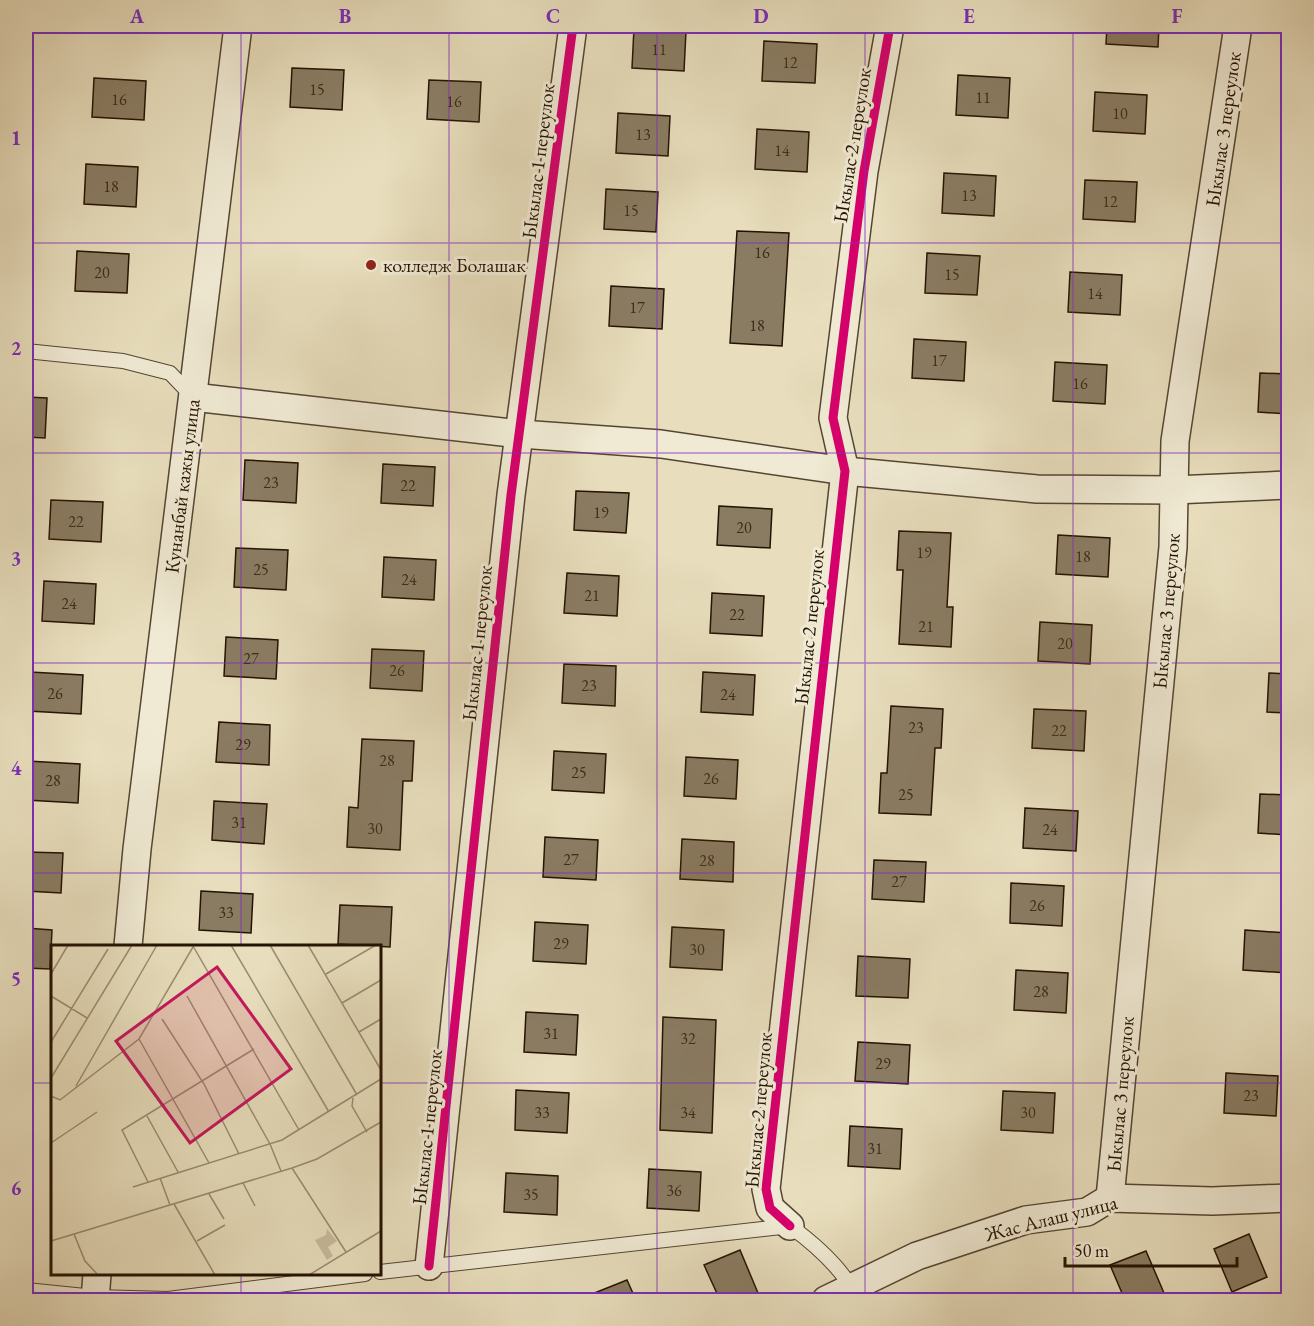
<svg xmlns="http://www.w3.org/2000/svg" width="1314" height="1326" font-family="'EB Garamond',serif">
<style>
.building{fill:#8a7c63;stroke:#241201;stroke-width:1.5}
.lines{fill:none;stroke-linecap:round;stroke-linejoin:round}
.lane-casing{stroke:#554530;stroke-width:16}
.street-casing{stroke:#554530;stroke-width:30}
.lane{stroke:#f0ead4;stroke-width:14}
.street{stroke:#f0ead4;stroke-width:27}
.cycleway-casing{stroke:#f0ead4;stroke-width:13}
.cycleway{stroke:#d6006c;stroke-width:9}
.grid{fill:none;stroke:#7b2cbf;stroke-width:1.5;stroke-opacity:0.55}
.poi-dot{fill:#8f2418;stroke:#f0ead4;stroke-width:2}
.labels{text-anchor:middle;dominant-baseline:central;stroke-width:6;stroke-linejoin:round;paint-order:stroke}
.number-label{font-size:16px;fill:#3e2c1a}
.street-label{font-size:20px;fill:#241201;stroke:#f0ead4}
.poi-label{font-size:20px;fill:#241201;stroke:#f0ead4;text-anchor:start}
.inset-road{fill:none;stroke:#9a8c72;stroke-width:1.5}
.view{fill:#c2185b;fill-opacity:0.15;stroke:#c2185b;stroke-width:3}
.inset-edge{fill:none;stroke:#241201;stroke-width:3}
.neatline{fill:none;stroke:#7b2cbf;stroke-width:2}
.grid-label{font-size:20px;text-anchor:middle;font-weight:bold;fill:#7b2cbf}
</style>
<rect width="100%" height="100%" fill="#e8debd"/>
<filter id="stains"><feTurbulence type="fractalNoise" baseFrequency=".00333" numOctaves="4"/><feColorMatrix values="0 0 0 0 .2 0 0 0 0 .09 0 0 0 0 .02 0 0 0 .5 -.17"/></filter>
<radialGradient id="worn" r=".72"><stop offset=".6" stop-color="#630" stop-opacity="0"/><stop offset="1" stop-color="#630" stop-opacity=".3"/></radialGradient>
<g class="building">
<polygon points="1107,26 1159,26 1158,47 1106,44"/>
<polygon points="634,28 686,31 684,71 632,68"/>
<polygon points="764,41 817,44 815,83 762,81"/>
<polygon points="292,68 344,70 342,110 290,107"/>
<polygon points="958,75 1010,78 1008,118 956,115"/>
<polygon points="94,78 146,81 144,120 92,117"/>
<polygon points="429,80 481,82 479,122 427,119"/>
<polygon points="1095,92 1147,95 1145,134 1093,131"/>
<polygon points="618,113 670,116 668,156 616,153"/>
<polygon points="757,129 809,132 807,172 755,169"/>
<polygon points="86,164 138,167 136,207 84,204"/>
<polygon points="944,173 996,176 994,216 942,213"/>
<polygon points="1085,180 1137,182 1135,222 1083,219"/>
<polygon points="606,189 658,192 656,232 604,229"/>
<polygon points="737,231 789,233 782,346 730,343"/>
<polygon points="77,251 129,254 127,293 75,291"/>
<polygon points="927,253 980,256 977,295 925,293"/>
<polygon points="1070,272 1122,275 1120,315 1068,312"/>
<polygon points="611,286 664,289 662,329 609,326"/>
<polygon points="914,339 966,342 964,381 912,378"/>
<polygon points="1055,362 1107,365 1105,404 1053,401"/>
<polygon points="1260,373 1288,374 1288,414 1258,412"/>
<polygon points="26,397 47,398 45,438 26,437"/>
<polygon points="245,460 298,463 296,503 243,500"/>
<polygon points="383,464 435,467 433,506 381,503"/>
<polygon points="576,491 629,493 626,533 574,530"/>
<polygon points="51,500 103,502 101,542 49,539"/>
<polygon points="719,506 772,509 770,548 717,545"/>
<polygon points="899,531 951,533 947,607 953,607 951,647 899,644 903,570 897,570"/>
<polygon points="1058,535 1110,538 1108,577 1056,574"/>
<polygon points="236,548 288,550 286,590 234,587"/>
<polygon points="384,557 436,560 434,600 382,597"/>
<polygon points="567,573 619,576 617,616 564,613"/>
<polygon points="44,581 96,584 94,624 42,621"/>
<polygon points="712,593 764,596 762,636 710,633"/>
<polygon points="1040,622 1092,625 1090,664 1038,661"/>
<polygon points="226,637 278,640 276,679 224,676"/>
<polygon points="372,649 424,651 422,691 370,688"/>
<polygon points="564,664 616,666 615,706 562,703"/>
<polygon points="30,672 83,675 81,714 28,711"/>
<polygon points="703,672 755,675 753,715 701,712"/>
<polygon points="1269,673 1288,674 1288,713 1267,712"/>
<polygon points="891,706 943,709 941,748 935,748 931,815 879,813 881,773 887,773"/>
<polygon points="1034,709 1086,711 1084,751 1032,748"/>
<polygon points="219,722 270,725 269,765 216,762"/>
<polygon points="362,739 414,741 412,781 403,781 400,850 347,847 349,807 358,808"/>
<polygon points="554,751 606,754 604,793 552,790"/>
<polygon points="686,757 738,760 736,799 684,796"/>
<polygon points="27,761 80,764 78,803 26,800"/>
<polygon points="1260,794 1288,795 1288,835 1258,833"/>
<polygon points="214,801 267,804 264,844 212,840"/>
<polygon points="1025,808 1078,811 1076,851 1023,848"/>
<polygon points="545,837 598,840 596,880 543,877"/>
<polygon points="682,839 734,842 733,882 680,879"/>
<polygon points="26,852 63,853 61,893 26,891"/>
<polygon points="874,860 926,862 924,902 872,899"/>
<polygon points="1011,883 1064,886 1062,926 1010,923"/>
<polygon points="201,891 253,894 251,933 199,930"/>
<polygon points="340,905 392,907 390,947 338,944"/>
<polygon points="535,922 588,925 586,964 533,961"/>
<polygon points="672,927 724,930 722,970 670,967"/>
<polygon points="26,928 52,930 50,969 26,968"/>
<polygon points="1245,930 1288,933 1288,973 1243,970"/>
<polygon points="858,956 910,959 908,998 856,996"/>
<polygon points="1016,970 1068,973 1066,1013 1014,1010"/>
<polygon points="526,1012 578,1015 576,1055 524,1052"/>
<polygon points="663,1017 716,1020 712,1133 660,1130"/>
<polygon points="858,1042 910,1045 908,1084 855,1081"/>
<polygon points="1226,1073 1278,1076 1276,1116 1224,1113"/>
<polygon points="516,1090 569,1093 567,1133 515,1130"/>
<polygon points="1003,1091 1055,1093 1053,1133 1001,1130"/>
<polygon points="850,1126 902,1129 900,1169 848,1166"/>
<polygon points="649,1169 701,1172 699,1211 647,1208"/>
<polygon points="506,1173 558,1176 557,1215 504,1212"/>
<polygon points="1249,1234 1267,1277 1232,1292 1214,1249"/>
<polygon points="740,1250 758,1293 740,1300 720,1300 704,1265"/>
<polygon points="1146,1251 1164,1293 1147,1300 1125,1300 1110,1265"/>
<polygon points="627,1280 636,1300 577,1300"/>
</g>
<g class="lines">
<g class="lane-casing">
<g id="lane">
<polyline points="26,351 123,361 170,373 192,396"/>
<path d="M380,1272L790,1226C816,1245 845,1271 858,1300"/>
<polyline points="26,1290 95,1297 168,1299 365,1274"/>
</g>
</g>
<g class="street-casing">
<g id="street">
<polyline points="193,397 520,434 661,444 845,471 1037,489 1174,490 1288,485"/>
<polyline points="128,946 137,849 238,26"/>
<polyline points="1110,1198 1173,547 1175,441 1238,26"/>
<polyline points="790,1226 770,1208 766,1189 845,471 833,418 864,171 890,26"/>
<polyline points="429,1266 511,495 573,26"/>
<polyline points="95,1300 97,1274"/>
<polyline points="826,1300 917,1256 1026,1220 1087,1212 1110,1198 1212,1201 1288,1198"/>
</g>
</g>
<use href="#lane" class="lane"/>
<use href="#street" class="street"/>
<g class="cycleway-casing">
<g id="cycleway">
<polyline points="790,1226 770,1208 766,1189 845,471 833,418 864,171 890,26"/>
<polyline points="429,1266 511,495 573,26"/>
</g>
</g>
<use href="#cycleway" class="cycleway"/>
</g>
<path class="grid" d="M241,26V946M449,26V1300M657,26V1300M865,26V1300M1073,26V1300M26,243H1288M26,453H1288M26,663H1288M26,873H1288M26,1083H52M380,1083H1288M241,1274V1300"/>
<circle class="poi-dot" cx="371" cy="265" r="6"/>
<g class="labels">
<g class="number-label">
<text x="659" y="49">11</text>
<text x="790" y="62">12</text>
<text x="317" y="89">15</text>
<text x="983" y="97">11</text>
<text x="119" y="99">16</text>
<text x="454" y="101">16</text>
<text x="1120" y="113">10</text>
<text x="643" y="134">13</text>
<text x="782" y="150">14</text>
<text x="111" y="186">18</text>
<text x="969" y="195">13</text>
<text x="1110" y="201">12</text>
<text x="631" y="210">15</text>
<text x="762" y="252">16</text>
<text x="102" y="272">20</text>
<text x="952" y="274">15</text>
<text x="1095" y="293">14</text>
<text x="637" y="307">17</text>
<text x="757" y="325">18</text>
<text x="939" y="360">17</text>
<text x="1080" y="383">16</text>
<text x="271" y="482">23</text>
<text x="408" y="485">22</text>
<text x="601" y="512">19</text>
<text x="76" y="521">22</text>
<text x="744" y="527">20</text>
<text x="924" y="552">19</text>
<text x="1083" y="556">18</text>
<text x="261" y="569">25</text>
<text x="409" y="579">24</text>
<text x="592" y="595">21</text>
<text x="69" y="603">24</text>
<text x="737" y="614">22</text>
<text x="926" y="626">21</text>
<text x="1065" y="643">20</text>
<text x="251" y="658">27</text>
<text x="397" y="670">26</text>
<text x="589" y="685">23</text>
<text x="55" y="693">26</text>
<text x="728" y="694">24</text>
<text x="916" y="727">23</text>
<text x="1059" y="730">22</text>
<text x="243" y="744">29</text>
<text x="387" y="760">28</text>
<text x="579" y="772">25</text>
<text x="711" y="778">26</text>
<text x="53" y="780">28</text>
<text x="906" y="794">25</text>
<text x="239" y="822">31</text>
<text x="375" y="828">30</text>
<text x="1050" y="829">24</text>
<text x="571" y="859">27</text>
<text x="707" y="860">28</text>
<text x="899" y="881">27</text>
<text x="1037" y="905">26</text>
<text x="226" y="912">33</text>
<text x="561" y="943">29</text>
<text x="697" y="949">30</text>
<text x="1041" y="991">28</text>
<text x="551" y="1033">31</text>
<text x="688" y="1038">32</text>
<text x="883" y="1063">29</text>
<text x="1251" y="1095">23</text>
<text x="542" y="1112">33</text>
<text x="688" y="1112">34</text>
<text x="1028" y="1112">30</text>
<text x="875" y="1148">31</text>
<text x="674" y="1190">36</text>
<text x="531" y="1194">35</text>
</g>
<g class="street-label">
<text transform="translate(1223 129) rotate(-82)">Ыкылас 3 переулок</text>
<text transform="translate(852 145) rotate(-81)">Ыкылас 2 переулок</text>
<text transform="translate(538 161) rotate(-83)">Ыкылас 1 переулок</text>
<text transform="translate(182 486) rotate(-83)">Кунанбай кажы улица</text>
<text transform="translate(1166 611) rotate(-85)">Ыкылас 3 переулок</text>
<text transform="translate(809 627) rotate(-84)">Ыкылас 2 переулок</text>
<text transform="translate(477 643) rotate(-84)">Ыкылас 1 переулок</text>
<text transform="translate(1120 1094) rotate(-85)">Ыкылас 3 переулок</text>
<text transform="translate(758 1110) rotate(-85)">Ыкылас 2 переулок</text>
<text transform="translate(427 1127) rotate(-84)">Ыкылас 1 переулок</text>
<text transform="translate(1051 1218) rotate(-14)">Жас Алаш улица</text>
</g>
<g class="poi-label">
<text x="383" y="265">колледж Болашак</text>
</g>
</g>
<g transform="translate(51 945)">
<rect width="330" height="330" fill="#e8debd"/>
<path d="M276,284L286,296L277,302L282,311L276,315L264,295L275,290Z" fill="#c7bb9d"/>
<path class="inset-road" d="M180,0L278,167M219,0L306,150M257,0L330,125M142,1L248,185M0,29L17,0M275,29L325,0M0,51L36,73M136,51L219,199L230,226M291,58L330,35M111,74L153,139L188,209M308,87L330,74M88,94L158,218M0,97L57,4M0,133L81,0M25,141L106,0M0,151L9,155L88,94L142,2M302,153L301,161L316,187M96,171L127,227M0,198L46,167M241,223L295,307M109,233L119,260M97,237L71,185L203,104M192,238L204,261M82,242L231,195L330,134M158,249L173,274M123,259L164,330M23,289L34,316L47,330M0,296L241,223L266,214L330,177M146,296L174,280M258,330L330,286"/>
<path class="view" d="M166,22L240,124L139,198L65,96Z"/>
<rect width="330" height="330" class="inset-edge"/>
</g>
<rect width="1314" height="1326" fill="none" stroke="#e8debd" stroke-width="66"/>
<path d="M1065 1257v9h172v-9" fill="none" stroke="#241201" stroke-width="3"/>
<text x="1074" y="1257" font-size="18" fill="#241201" stroke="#f0ead4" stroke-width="4.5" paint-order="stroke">50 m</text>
<rect x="33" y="33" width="1248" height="1260" class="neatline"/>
<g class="grid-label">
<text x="137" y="23">A</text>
<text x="345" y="23">B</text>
<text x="553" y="23">C</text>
<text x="761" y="23">D</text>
<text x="969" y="23">E</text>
<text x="1177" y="23">F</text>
<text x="16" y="145">1</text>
<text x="16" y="355">2</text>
<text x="16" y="565">3</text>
<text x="16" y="775">4</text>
<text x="16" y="985">5</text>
<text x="16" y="1195">6</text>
</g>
<rect width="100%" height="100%" filter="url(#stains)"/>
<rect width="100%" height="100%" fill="url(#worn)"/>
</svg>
